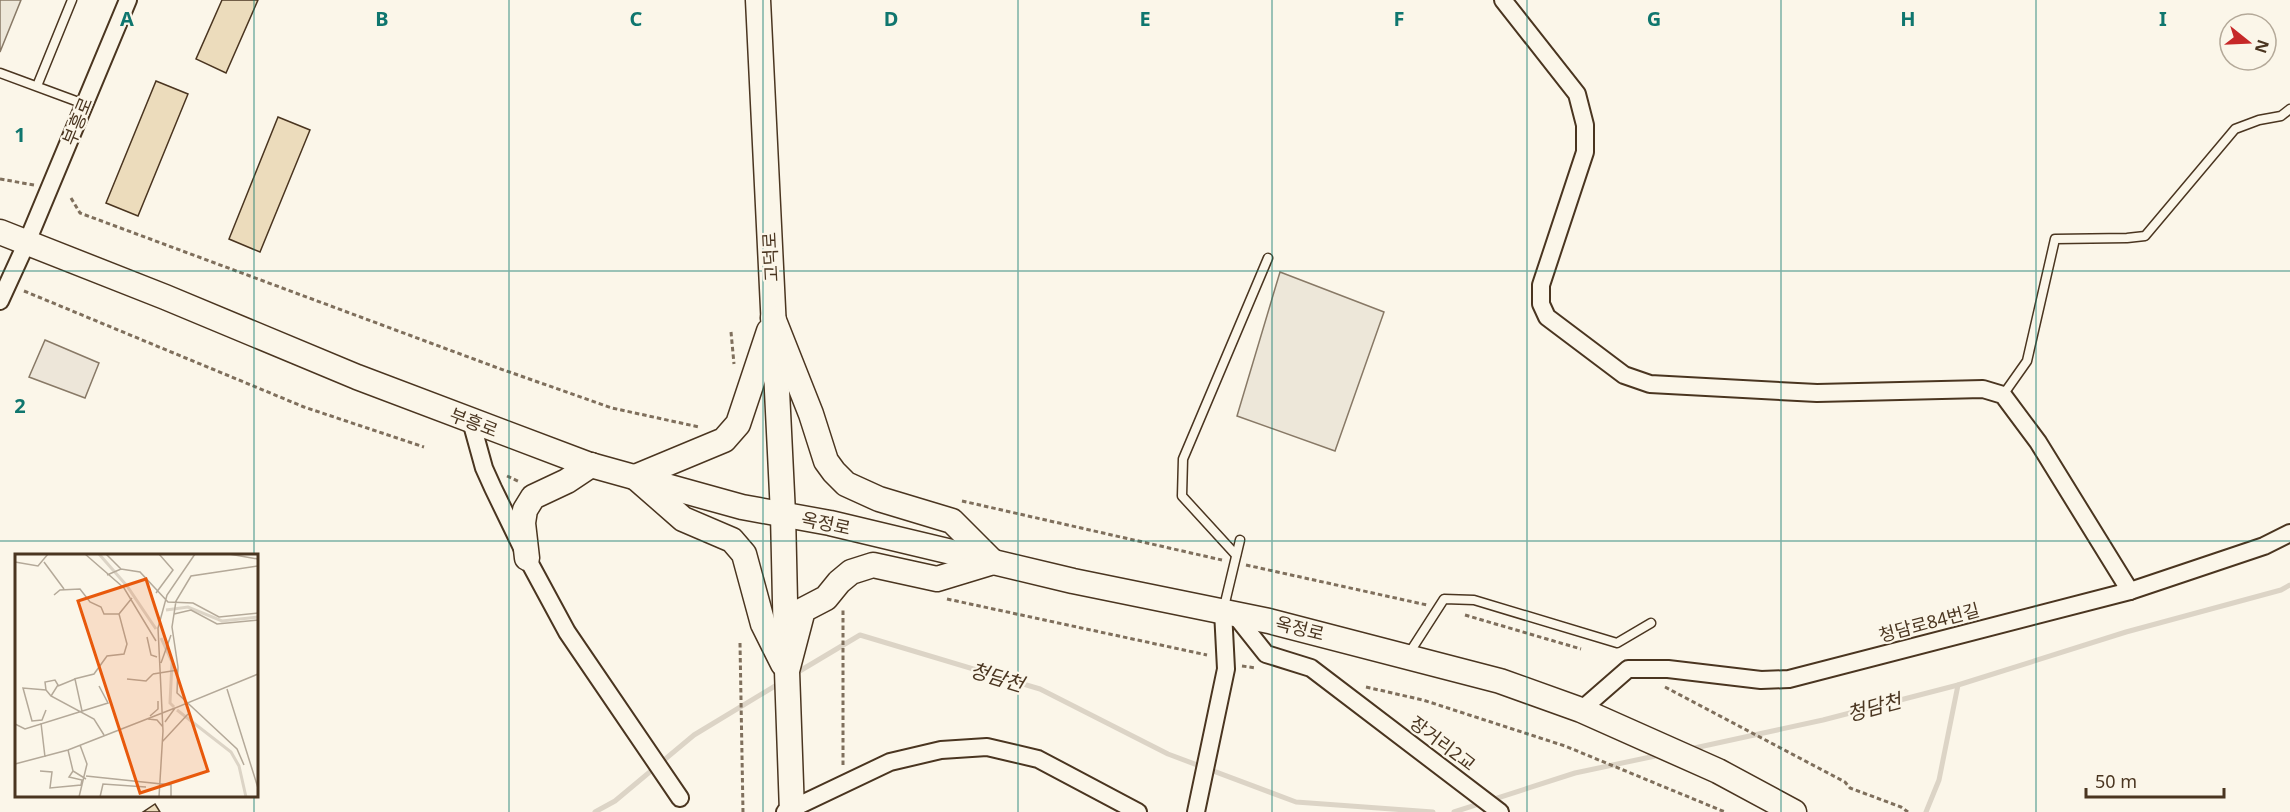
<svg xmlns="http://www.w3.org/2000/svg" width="2290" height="812" font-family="'Noto Sans','Noto Sans KR',sans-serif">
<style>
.green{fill:#ede6d9;stroke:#887966;stroke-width:1.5}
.parking{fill:#ede7d9;stroke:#887966;stroke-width:1.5}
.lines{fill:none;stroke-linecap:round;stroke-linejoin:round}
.stream{stroke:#dcd4c6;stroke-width:5}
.building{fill:#ecdcbc;stroke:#4a3520;stroke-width:1.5}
.service-casing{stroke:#4a3520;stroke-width:11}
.minor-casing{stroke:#4a3520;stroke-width:20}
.secondary-casing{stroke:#4a3520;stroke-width:27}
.path{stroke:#7f6f5c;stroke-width:3;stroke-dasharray:4.5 3;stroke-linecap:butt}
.service{stroke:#fbf6e9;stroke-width:8}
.minor{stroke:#fbf6e9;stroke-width:16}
.secondary{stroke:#fbf6e9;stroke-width:24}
.grid{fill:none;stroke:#0f766e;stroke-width:1.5;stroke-opacity:0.55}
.labels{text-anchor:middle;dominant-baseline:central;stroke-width:4.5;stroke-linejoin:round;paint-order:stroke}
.street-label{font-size:18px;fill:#4a3520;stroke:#fbf6e9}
.water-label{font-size:20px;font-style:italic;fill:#4a3520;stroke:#fbf6e9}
.inset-river{fill:none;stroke:#dcd4c6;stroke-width:3}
.inset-road{fill:none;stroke:#b4a999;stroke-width:1.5}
.view{fill:#e8590c;fill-opacity:0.15;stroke:#e8590c;stroke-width:3}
.inset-edge{fill:none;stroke:#4a3520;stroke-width:3}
.grid-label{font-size:20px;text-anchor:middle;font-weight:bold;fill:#0f766e;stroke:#fbf6e9;stroke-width:4.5;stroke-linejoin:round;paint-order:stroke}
</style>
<rect width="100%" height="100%" fill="#fbf6e9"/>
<polygon class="green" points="45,340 99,363 85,398 29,377"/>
<g class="parking">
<polygon points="0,0 21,0 0,52"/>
<polygon points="1280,272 1384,312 1335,451 1237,416"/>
</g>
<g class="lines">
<g class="stream">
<polyline points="793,675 860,635 1040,689 1168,754 1296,802 1433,812"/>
<polyline points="1690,749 1823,720 1958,685 2126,632 2281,590 2290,585"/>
<polyline points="595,812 615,801 694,735 780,683"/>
<polyline points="1454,812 1575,773 1660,755"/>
<polyline points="1926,812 1939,780 1958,685"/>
</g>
</g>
<g class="building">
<polygon points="222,0 258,0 226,73 196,59"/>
<polygon points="156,81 188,94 138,216 106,203"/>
<polygon points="278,117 310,130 260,252 229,239"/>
<polygon points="155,804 160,812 143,812"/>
</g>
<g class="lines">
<g class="service-casing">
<g id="service">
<polyline points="0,73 84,104"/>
<polyline points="37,86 72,0"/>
<polyline points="2003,395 2027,361 2055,239 2127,238 2145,236 2235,129 2259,120 2281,116 2290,109"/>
<polyline points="1236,555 1182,496 1183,459 1268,258"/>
<polyline points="1223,611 1240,540"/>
<polyline points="1408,655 1444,599 1474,600 1617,643 1651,623"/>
</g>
</g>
<g class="minor-casing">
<g id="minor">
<polyline points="1503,0 1577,94 1585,125 1585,152 1541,285 1541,304 1547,317 1624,375 1650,384 1817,393 1983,389 2003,395 2038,442 2130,591"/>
<polyline points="0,301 27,242 128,0"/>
<polyline points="471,421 484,468 493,488 527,558 567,632 680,798"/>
<polyline points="1235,615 1266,654 1311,668 1500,812"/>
<polyline points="1581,710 1628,669 1668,669 1761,680 1789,679 2130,591 2264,546 2290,533"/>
<polyline points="785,812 890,762 941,750 987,747 1038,759 1138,812"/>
<polyline points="1196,812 1226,669 1223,611"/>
</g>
</g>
<g class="secondary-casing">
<g id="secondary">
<polyline points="758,0 783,514 786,645"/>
<polyline points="0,232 165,297 357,377 587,464 742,507 830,523 1073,581 1269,621 1500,681 1581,710 1718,771 1794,812"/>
<polyline points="773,318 811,414 826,461 834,472 846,484 879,499 952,521 993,562 937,579 873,565 851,572 839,582 826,598 803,610 787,671 792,812"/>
<polyline points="769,331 738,424 724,440 635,477 683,519 732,540 744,554 763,624 783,664"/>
<polyline points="527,558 523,523 525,510 533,497 567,481 591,465"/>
</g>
</g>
<g class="path">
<polyline points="0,179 34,185"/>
<polyline points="71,198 80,213 498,368 612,408 699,427"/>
<polyline points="24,291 304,407 424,447"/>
<polyline points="731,332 734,364"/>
<polyline points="507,476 520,482"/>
<polyline points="962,501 1222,560"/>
<polyline points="1246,565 1427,605"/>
<polyline points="947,599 1207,655"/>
<polyline points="1465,615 1581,649"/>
<polyline points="740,643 743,812"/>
<polyline points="1242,666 1256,668"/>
<polyline points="1366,687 1423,700 1565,746 1725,812"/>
<polyline points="1665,687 1845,782 1850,788 1901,807 1908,812"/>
<polyline points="843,765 843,610"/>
</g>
<use href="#service" class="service"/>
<use href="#minor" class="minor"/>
<use href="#secondary" class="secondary"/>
</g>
<path class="grid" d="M254,0V556M509,0V812M763,0V812M1018,0V812M1272,0V812M1527,0V812M1781,0V812M2036,0V812M0,271H2290M0,541H2290M254,796V812"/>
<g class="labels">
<g class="street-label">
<text transform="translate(77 121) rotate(-68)">부흥로</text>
<text transform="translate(770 257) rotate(-93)">고덕로</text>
<text transform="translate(474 422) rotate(21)">부흥로</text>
<text transform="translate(826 523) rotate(12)">옥정로</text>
<text transform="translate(1929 622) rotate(-15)">청담로84번길</text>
<text transform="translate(1300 628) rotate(14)">옥정로</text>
<text transform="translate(1443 743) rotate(37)">장거리2교</text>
</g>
<g class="water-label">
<text transform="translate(997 677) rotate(17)">청담천</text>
<text transform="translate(1874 707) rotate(-15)">청담천</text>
</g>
</g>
<g transform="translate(15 554)">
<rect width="243" height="243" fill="#fbf6e9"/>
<path class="inset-river" d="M84,0L112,32L141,75M151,56L173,53L207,67L243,63M146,84L157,108L155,149L159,153M162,156L216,198L224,212L231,243"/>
<path class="inset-road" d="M70,0L109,34L141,87M91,0L106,15M214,0L243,5M0,8L23,12L33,0M29,8L49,35M92,21L106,15L125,18L153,48L178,49L204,63L243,59M141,39L158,16L144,0M39,41L45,36L65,35L75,48L86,53L89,60H104M159,60L176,56L202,70L243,66M132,83L136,101L142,103M146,109L156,81M138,120L163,116M59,125L79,120L92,102L109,100L112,90L104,60L117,44M112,125L131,127L138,120M43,132L60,125L67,157M0,133V170L10,175L93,149L84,132M212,135L243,234M31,136L30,128L40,126L43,131L36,142L79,165L89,181M31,156L27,166L17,167L8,134L31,136L36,142M135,162L143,155V147M133,165L142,166L148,173M150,168L160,154L243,120M26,169L30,203M147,188L173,160M53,196L58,217L71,225M0,210L53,196L160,154M229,211L222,195L162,139L163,113L157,73L161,47L176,22L243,12M25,217L37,218L35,234L66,231L67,226L54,223L58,217M71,222L156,231V243M64,243L72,210L65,191M85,243L88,230L131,233M144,243L148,177L143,74L152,41L180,0"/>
<path class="view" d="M131,25L193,217L125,239L63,47Z"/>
<rect width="243" height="243" class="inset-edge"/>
</g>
<g class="grid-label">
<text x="127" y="26">A</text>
<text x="382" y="26">B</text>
<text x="636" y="26">C</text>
<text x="891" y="26">D</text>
<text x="1145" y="26">E</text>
<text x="1399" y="26">F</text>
<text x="1654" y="26">G</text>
<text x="1908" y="26">H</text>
<text x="2163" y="26">I</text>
<text x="20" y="142">1</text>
<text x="20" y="413">2</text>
</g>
<g transform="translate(2248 42) rotate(108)"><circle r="28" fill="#fbf6e9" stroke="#b4a999" stroke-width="1.5"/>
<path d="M0-4.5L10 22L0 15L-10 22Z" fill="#c62828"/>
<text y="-9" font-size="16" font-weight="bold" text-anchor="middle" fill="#4a3520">N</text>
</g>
<path d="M2086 788v9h138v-9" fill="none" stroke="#4a3520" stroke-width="3"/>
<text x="2095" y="788" font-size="18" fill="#4a3520" stroke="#fbf6e9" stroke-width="4.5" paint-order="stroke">50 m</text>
</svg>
